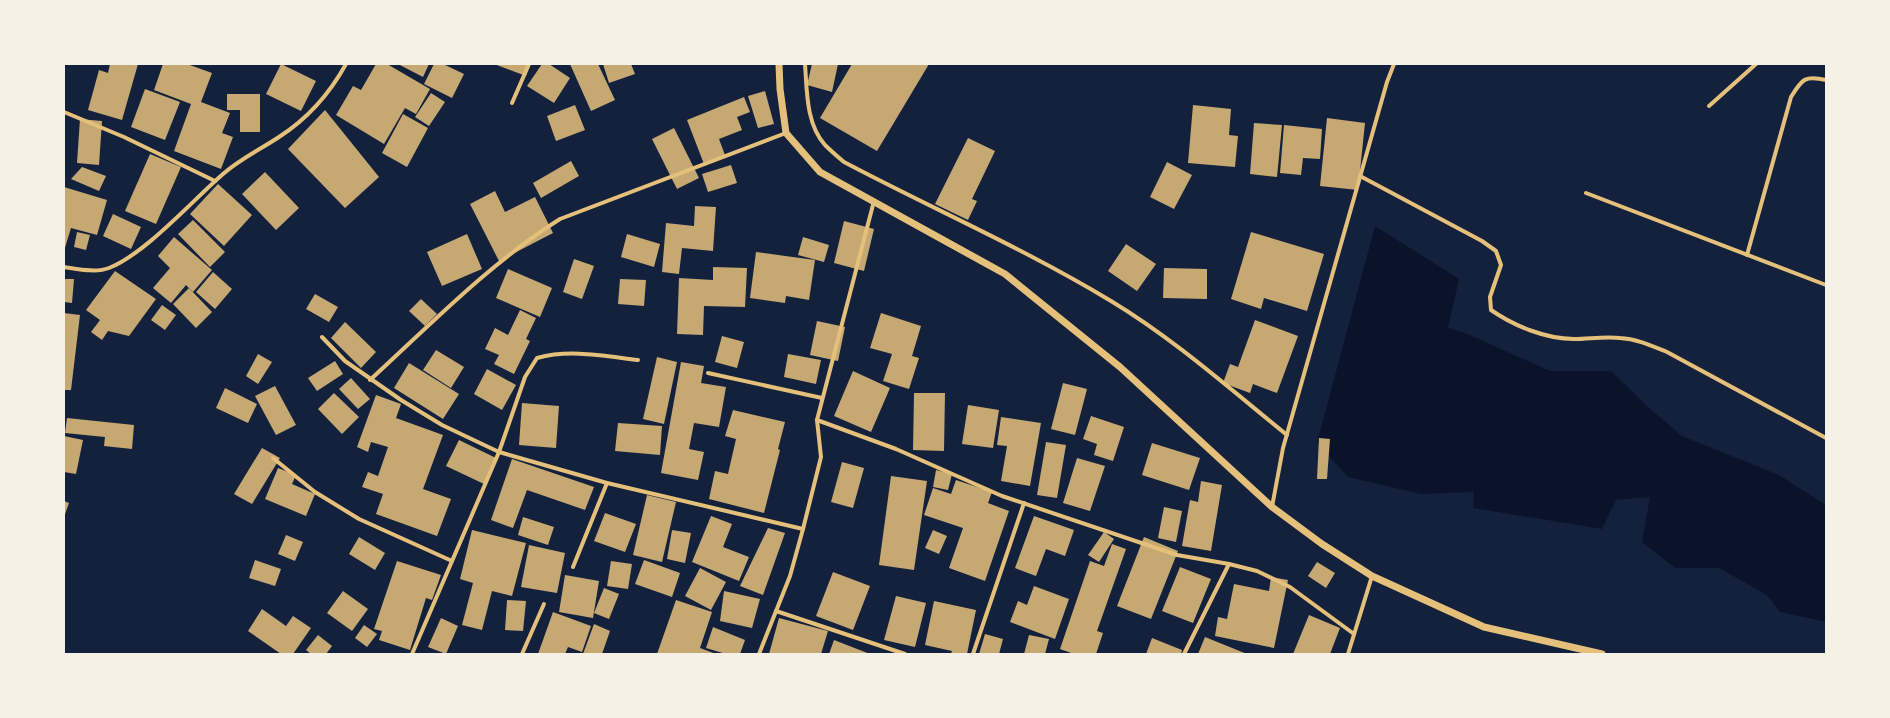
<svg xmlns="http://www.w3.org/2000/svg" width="1890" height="718" font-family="Rubik,sans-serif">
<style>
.water{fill:#0b132b}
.building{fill:#c6a872}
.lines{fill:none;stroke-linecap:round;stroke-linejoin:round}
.minor{stroke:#e5c07b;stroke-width:4}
.tertiary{stroke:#e5c07b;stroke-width:7}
</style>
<rect width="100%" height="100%" fill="#14213d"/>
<polygon class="water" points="1375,226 1459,279 1448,328 1463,332 1550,371 1611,371 1648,407 1682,436 1779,475 1826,505 1826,622 1780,612 1767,595 1719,568 1675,568 1642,542 1650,497 1616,500 1602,529 1473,508 1474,492 1421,494 1348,477 1317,443"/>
<g class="building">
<polygon points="110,64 138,64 122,120 88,110 99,70 108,73"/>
<polygon points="163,64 187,64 212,73 201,102 230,113 222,133 233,137 221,169 174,151 191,104 154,90"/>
<polygon points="281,64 316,81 301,111 266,94"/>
<polygon points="376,64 387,64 430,89 416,114 405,108 384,144 336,115 353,86 361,90"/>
<polygon points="398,64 429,64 423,77"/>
<polygon points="434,64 443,64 464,74 452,98 424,84"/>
<polygon points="494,64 530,64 526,76"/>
<polygon points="542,64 549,64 570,78 554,103 527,86"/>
<polygon points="570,64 598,64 615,100 591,111"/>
<polygon points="603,64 631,64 635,74 609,83"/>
<polygon points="812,64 838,64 832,92 807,85"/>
<polygon points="852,64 929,64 877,151 820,118"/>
<polygon points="145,89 180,102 165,140 131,127"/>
<polygon points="765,91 774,124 758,128 748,96"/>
<polygon points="431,93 445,102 429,126 415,117"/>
<polygon points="227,94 260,94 260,132 240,132 240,110 227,110"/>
<polygon points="744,97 750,112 737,117 742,130 719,139 725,155 704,164 687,120"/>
<polygon points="575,105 585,130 556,141 547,116"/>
<polygon points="1193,105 1231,109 1229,135 1238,136 1235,167 1188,163"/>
<polygon points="325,110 379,177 345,208 288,149"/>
<polygon points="403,114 428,128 407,167 382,153"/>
<polygon points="1327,118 1365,123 1358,190 1320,186"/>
<polygon points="80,119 102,121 99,165 77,163"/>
<polygon points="1254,123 1282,125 1277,177 1250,174"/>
<polygon points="1284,125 1322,129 1320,159 1303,158 1301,175 1280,173"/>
<polygon points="674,128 699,178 677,189 652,139"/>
<polygon points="968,138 995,151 972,199 977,201 968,220 935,204"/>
<polygon points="150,154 181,167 156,224 125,211"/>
<polygon points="571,161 579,176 541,198 533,183"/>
<polygon points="1167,162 1192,175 1174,209 1150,197"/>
<polygon points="731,165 737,183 708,192 702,174"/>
<polygon points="82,167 106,176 99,191 71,179"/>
<polygon points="265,172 299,208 276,230 242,194"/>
<polygon points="218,184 252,215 224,246 190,214"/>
<polygon points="64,187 107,200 97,235 71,228 64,251"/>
<polygon points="495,191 505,212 535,197 553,233 499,261 470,204"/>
<polygon points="695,206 716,207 713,251 682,248 679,274 662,272 666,223 694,226"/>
<polygon points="113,214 141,227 131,249 103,236"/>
<polygon points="193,220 225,252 210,267 178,234"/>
<polygon points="844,221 874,229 864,271 834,263"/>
<polygon points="77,232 90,235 86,250 74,247"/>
<polygon points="1251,232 1324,254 1307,311 1264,298 1261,309 1231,299"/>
<polygon points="467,234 482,269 442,286 427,252"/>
<polygon points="627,234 660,244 654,267 621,257"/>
<polygon points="174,237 212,270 193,292 186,285 171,303 153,288 170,268 158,256"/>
<polygon points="803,237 829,245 824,262 798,255"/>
<polygon points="1126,244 1156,264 1137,291 1108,271"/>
<polygon points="756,252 815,260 809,300 786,296 785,303 750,298"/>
<polygon points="574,259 594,266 582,299 563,292"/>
<polygon points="713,267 747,268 745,307 704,306 703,335 677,334 679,278 713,280"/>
<polygon points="1164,268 1207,269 1207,299 1163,298"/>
<polygon points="508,269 552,288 540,317 496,298"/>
<polygon points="115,271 156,299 129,336 108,331 102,340 91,332 100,320 86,310"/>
<polygon points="213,272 232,289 215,309 196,292"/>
<polygon points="64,279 74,279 72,303 64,302"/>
<polygon points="620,279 646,280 644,306 618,304"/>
<polygon points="189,288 212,312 196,328 173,304"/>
<polygon points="315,294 338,307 329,322 306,309"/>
<polygon points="421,299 437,314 425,326 409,311"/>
<polygon points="162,305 176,315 165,330 151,320"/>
<polygon points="520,310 536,318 526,339 530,341 514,374 494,364 499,355 485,349 495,328 508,335"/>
<polygon points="64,313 80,315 71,390 64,390"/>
<polygon points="881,313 921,326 912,356 919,358 909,389 883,381 892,354 870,348"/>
<polygon points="1255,320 1298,336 1277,393 1253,384 1250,393 1223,383 1230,364 1238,367"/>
<polygon points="817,321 845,327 838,361 810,355"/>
<polygon points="345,322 376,352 361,368 331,338"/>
<polygon points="722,336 744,342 737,368 715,362"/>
<polygon points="436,350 464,367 451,388 423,370"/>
<polygon points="258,354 272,362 258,384 246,376"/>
<polygon points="788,354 821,360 816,384 784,377"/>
<polygon points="657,357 677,362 664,424 643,419"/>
<polygon points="335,361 343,374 317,391 308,378"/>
<polygon points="681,362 704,366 701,383 726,387 719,427 694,423 689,449 704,452 698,480 661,473"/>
<polygon points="409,363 459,394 443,419 394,388"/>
<polygon points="487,369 516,385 502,410 474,394"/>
<polygon points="853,371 890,388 871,432 834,416"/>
<polygon points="351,378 370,399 358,409 339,389"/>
<polygon points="1063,383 1087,389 1075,435 1051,429"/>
<polygon points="275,386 296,425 276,435 255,396"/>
<polygon points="225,388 257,404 248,423 216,408"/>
<polygon points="334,393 359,417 342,434 318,409"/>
<polygon points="914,393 945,393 944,451 913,450"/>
<polygon points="376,395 401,404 396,418 443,435 423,489 451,499 437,536 376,514 383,494 362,487 368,472 378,476 388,447 371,442 368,452 357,447"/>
<polygon points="522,403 559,406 556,448 519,445"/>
<polygon points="968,405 999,410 993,448 962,444"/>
<polygon points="733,410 785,422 778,449 780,450 764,513 709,499 715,471 728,474 736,439 725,436"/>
<polygon points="1091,416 1124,427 1113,461 1094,455 1097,444 1083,439"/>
<polygon points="1001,417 1041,423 1030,486 1001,481 1007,446 997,445"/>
<polygon points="67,418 134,425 132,449 104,446 105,437 65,433"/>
<polygon points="618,423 662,426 660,455 615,451"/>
<polygon points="64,436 83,440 76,474 64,472"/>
<polygon points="1319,438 1330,439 1327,479 1317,479"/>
<polygon points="459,440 496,458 484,484 446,466"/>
<polygon points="1046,442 1066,445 1057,498 1037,495"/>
<polygon points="1152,443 1200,458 1189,490 1142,475"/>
<polygon points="262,448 280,458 252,504 234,494"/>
<polygon points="1077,458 1105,466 1090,511 1063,503"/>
<polygon points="512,459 594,487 585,510 527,490 513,528 491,520"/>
<polygon points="842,462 864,468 853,508 831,502"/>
<polygon points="278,468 296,475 292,484 315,494 306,516 265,499"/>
<polygon points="936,470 952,474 948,490 933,487"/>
<polygon points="891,476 927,481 914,570 879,565"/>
<polygon points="956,480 992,492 988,503 1009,511 985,581 949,568 963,528 924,515 933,488 951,494"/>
<polygon points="1201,481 1222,485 1211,551 1182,546 1190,500 1198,502"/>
<polygon points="647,495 676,502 662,562 633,555"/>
<polygon points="64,501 69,503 64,517"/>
<polygon points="1164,507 1182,511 1176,542 1158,538"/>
<polygon points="605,513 636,524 625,552 594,541"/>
<polygon points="711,516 732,524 723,547 749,557 739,581 692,562"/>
<polygon points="1034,516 1074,530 1065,556 1046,549 1036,576 1015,568"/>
<polygon points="523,517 554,527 548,545 518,535"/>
<polygon points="768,528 785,533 763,595 740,586"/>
<polygon points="472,530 526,543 512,596 492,591 482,630 462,625 473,583 460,579"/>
<polygon points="672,530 691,533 685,563 667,559"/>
<polygon points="933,530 947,536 939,554 925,548"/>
<polygon points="1104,532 1114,539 1099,562 1088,555"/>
<polygon points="286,535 303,542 295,561 278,554"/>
<polygon points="359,537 385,553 375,570 349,554"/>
<polygon points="1144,537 1178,551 1151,619 1117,606"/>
<polygon points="1112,544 1126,549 1097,631 1103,633 1096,654 1074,654 1060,649 1090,561 1104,566"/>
<polygon points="529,545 565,553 557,593 521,587"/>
<polygon points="255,560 281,569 275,586 249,578"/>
<polygon points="644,560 680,573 672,597 635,584"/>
<polygon points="397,561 441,575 432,600 426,598 410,650 379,640 382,631 374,629"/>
<polygon points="611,561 632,564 628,589 607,586"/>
<polygon points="1317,562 1335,573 1326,588 1308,576"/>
<polygon points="1180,567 1211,579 1193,623 1162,611"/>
<polygon points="700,568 726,582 711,610 685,596"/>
<polygon points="833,572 870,586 853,630 816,616"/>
<polygon points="565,575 599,581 593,618 559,612"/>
<polygon points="1271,577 1288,580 1274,648 1215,636 1218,617 1227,619 1234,584 1269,591"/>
<polygon points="1034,586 1069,599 1055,639 1010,622 1018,601 1027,605"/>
<polygon points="604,588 619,594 609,619 594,613"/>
<polygon points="343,591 368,609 352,631 327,613"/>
<polygon points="724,591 760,599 752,628 720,621"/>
<polygon points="896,596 926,603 915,647 884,640"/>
<polygon points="507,600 526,601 523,631 505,630"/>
<polygon points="676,600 712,612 700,648 716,654 657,654"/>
<polygon points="934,601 976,610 967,654 951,654 952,651 925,645"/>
<polygon points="262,609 286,626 293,616 311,628 293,654 281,654 248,631"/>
<polygon points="553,612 591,626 582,652 568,647 565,654 538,654"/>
<polygon points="1309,615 1340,628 1330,654 1293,654"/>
<polygon points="441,618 458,626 446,654 428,647"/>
<polygon points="779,618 828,631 821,654 769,654"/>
<polygon points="594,624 610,631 602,654 583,654"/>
<polygon points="364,625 377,634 367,647 355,638"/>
<polygon points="713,627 745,640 740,654 726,654 706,648"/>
<polygon points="985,634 1003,639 999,654 979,654"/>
<polygon points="318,635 332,646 326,654 311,654 306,650"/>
<polygon points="1029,635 1049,639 1045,654 1024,654"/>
<polygon points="1205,637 1247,654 1198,654"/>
<polygon points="1152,638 1182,650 1181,654 1146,654"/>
<polygon points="834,640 870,654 829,654"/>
</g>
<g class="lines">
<g class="minor">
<path d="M805,64C807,91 806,124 825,145C831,151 838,157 844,162C933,209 1025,249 1111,301C1174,339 1230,389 1287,435"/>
<polyline points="512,103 529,64"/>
<polyline points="1709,106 1756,64"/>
<polyline points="64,112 124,137 215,181"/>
<path d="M1360,176L1482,241L1496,251L1501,265L1490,297L1491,310C1514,326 1546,339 1574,339C1589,339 1605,336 1620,338C1637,339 1652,346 1667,352L1826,438"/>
<polyline points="1586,193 1826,285"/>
<path d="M1747,255L1791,97C1802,79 1805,75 1826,80"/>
<path d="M64,267C78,269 96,273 109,268C145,254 193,200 223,174C240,159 261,149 279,137C307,119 330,93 346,64"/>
<polyline points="322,337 345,361 401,400 442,425 499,452 607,483 803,529"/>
<polyline points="708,373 822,398"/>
<path d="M370,380C431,324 490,263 560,219L786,133"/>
<polyline points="817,420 896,449 1002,496 1177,555 1229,564 1257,571 1290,587 1354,634"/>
<polyline points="273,458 315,492 359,519 452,561"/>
<polyline points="1272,507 1283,448 1387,82 1394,64"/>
<polyline points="573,567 607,483"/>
<polyline points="776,611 905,654"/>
<path d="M412,654L499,452L525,377L537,358C570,349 604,356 638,360"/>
<polyline points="522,654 544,604"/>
<polyline points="759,654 790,576 803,529 821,457 817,420 874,201"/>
<polyline points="973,654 1024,503"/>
<polyline points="1184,654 1229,564"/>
<polyline points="1348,654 1372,576"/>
</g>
<polyline class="tertiary" points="779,64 780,89 786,133 820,172 1005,274 1120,367 1272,507 1322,544 1372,576 1484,627 1602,654"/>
</g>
<rect width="1890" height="718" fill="none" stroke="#f6f1e7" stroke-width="130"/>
</svg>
